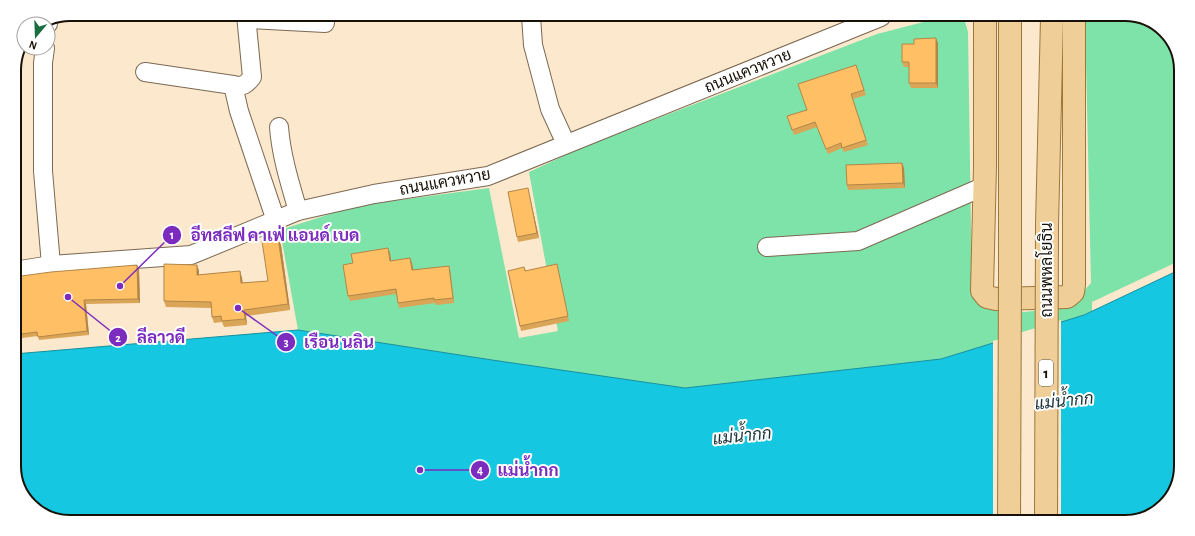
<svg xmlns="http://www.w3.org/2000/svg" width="1195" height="536" font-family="'Alegreya Sans',Sarabun,sans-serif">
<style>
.green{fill:#7ee3a9}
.water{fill:#15c7e0;stroke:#16909f}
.pier{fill:#fce8cd}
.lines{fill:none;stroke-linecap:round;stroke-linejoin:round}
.minor-casing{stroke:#7b6952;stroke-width:20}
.major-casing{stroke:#9d7739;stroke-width:24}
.minor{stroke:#fff;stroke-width:18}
.major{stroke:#efce98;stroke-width:22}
.major-bridge-casing{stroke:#9d7739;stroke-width:24;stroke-linecap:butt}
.major-bridge{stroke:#efce98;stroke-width:22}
.wall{fill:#dba557}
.shaded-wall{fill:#b28647}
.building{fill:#ffc065;stroke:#b28647}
.labels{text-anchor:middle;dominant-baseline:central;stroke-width:4;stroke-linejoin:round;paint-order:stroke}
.shield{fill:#fff;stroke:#5d5852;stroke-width:1}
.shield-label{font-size:15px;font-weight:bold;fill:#171108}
.street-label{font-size:16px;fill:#171108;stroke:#fff}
.water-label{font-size:17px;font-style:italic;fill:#1b3438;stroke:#fff}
.rim{fill:none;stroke:#171108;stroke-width:2}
.leader{fill:none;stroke:#7b2cbf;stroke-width:1.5}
.callout-dot{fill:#7b2cbf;stroke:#fff;stroke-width:1.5}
.mark-label{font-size:12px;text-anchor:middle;font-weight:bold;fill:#fff}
.callout-label{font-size:17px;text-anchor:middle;font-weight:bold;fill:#7b2cbf;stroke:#fff;stroke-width:4;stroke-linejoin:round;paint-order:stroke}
</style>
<rect width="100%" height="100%" fill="#fce8cd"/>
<polygon class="green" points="939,18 964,18 968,32 972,296 995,309 1025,312 1062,307 1078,297 1091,283 1085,18 1146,18 1171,39 1181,67 1179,261 1092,302 1092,311 1084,315 941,359 685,388 492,360 298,330 280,230 355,206 489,188 519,338 558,331 529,172 588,145 877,34"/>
<polygon class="water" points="1179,270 1177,487 1156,512 1125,522 49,518 24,497 14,470 14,354 298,330 492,360 685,388 941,359 1084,315"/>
<polygon class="pier" points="1061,320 1061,522 993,521 993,341"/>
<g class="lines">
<g class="minor-casing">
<g id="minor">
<path d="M246,15L252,77C246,85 243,87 233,85L239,111L276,221"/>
<polyline points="531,16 533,45 550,109 566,144"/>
<polyline points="247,19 325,23"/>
<polyline points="48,24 48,23"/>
<polyline points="45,48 43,63 43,171 51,265"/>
<polyline points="145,72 233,85"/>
<path d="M279,127C281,155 290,184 298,211"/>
<polyline points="767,247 858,241 985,186"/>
<polyline points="14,271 51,265 191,255 298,211 374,194 488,176 881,17"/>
</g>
</g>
<g class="major-casing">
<g id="major">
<polyline points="985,18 985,166 982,291 987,297 996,299 1067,297 1073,292 1074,285 1074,18"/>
<polyline points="1010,18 1010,277"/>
<polyline points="1047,225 1052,18"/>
</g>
</g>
<use href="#minor" class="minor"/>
<use href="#major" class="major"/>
<g class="major-bridge-casing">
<g id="major-bridge">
<polyline points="1009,522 1010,277"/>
<polyline points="1046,522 1047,225"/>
</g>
</g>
<use href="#major-bridge" class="major-bridge"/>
</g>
<g class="wall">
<polygon points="938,43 938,88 911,88 909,83 909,67 904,67 902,62"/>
<polygon points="856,65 866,95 853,99 868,145 844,152 842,148 828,154 817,127 794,135 787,116 807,110"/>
<polygon points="902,163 904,168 905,188 848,190 847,185"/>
<polygon points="529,193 539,238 518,242 517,237"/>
<polygon points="281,245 290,310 246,316 247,325 224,327 222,322 214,323 212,317 211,308 166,307 164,301 197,265 199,271 199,275 240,271 242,278 243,283 268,281"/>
<polygon points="390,253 391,261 410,258 412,263 413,270 450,270 454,303 436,305 435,303 399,308 398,303 396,294 350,301 348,296 353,263"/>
<polygon points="557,264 558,269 569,321 521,331 520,326 524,267 526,271"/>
<polygon points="137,265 139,269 140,303 86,304 89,335 39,340 38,336 14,339 14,277"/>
</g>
<g class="shaded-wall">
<polygon points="936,38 938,43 938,88 936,83"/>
<polygon points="902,163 904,168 905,188 903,183"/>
<polygon points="528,188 529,193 539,238 537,233"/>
<polygon points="278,238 281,245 290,310 288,304"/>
<polygon points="388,248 390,253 392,266 390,261"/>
<polygon points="410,258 412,263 414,275 412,270"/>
<polygon points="137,265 139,269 140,303 138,299"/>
<polygon points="197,265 199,271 199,281 197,275"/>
<polygon points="449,266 450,270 454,303 453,298"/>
<polygon points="240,271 242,278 243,290 241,283"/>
<polygon points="84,300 86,304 89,335 87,331"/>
<polygon points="244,310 246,316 247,325 245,319"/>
</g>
<g class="building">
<polygon points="936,38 936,83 909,83 909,62 902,62 902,44 914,44 914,39"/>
<polygon points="856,65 864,90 851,94 866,140 842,148 841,143 826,149 815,122 792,130 787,116 807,110 798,84"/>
<polygon points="902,163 903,183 847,185 846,165"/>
<polygon points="528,188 537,233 517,237 508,192"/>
<polygon points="278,238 288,304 244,310 245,319 222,321 221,316 212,317 211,302 164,301 164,264 197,265 197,275 240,271 241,283 268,281 262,241"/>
<polygon points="388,248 390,261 410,258 412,270 449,266 453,298 434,300 434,298 398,303 396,289 348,296 343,265 353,263 351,254"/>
<polygon points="557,264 568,316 520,326 508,271 524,267 525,271"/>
<polygon points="137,265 138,299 84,300 87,331 38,337 37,332 14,335 14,277 51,272"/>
</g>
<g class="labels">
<rect class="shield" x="1039" y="360" width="14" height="26" rx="3"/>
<g class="shield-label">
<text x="1046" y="373">1</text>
</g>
<g class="street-label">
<text transform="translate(748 71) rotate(-22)">ถนนแควหวาย</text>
<text transform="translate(445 182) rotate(-10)">ถนนแควหวาย</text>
<text transform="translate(1047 270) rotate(-90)">ถนนพหลโยธิน</text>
</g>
<g class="water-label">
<text transform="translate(1064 401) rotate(-6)">แม่น้ำกก</text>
<text transform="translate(742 436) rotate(-6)">แม่น้ำกก</text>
</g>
</g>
<path d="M0 0H1195V536H0ZM70 21H1125A49 49 0 0 1 1174 70V466A49 49 0 0 1 1125 515H70A49 49 0 0 1 21 466V70A49 49 0 0 1 70 21Z" fill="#fff" fill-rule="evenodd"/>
<path class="rim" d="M70 21H1125A49 49 0 0 1 1174 70V466A49 49 0 0 1 1125 515H70A49 49 0 0 1 21 466V70A49 49 0 0 1 70 21Z"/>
<path class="leader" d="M120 286L172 235M68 297L118 337M238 308L286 342M420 470L480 470"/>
<g class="callout-dot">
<circle cx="120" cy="286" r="4"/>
<circle cx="68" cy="297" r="4"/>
<circle cx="238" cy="308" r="4"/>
<circle cx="420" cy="470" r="4"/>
<circle cx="172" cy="235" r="10"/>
<circle cx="118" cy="337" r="10"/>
<circle cx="286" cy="342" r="10"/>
<circle cx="480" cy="470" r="10"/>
</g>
<g class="mark-label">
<text x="172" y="239">1</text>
<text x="118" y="342">2</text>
<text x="286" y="346">3</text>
<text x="480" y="474">4</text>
</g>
<g class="callout-label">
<text x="275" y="241">อีทสลีฟ คาเฟ่ แอนด์ เบด</text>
<text x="161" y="343">ลีลาวดี</text>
<text x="339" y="348">เรือน นลิน</text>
<text x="528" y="476">แม่น้ำกก</text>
</g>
<g transform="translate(36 36) rotate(199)"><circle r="19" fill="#ffffff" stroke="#a2a09c"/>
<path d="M0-3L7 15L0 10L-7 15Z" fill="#1a6e3f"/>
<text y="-6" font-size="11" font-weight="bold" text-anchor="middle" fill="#171108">N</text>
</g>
</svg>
